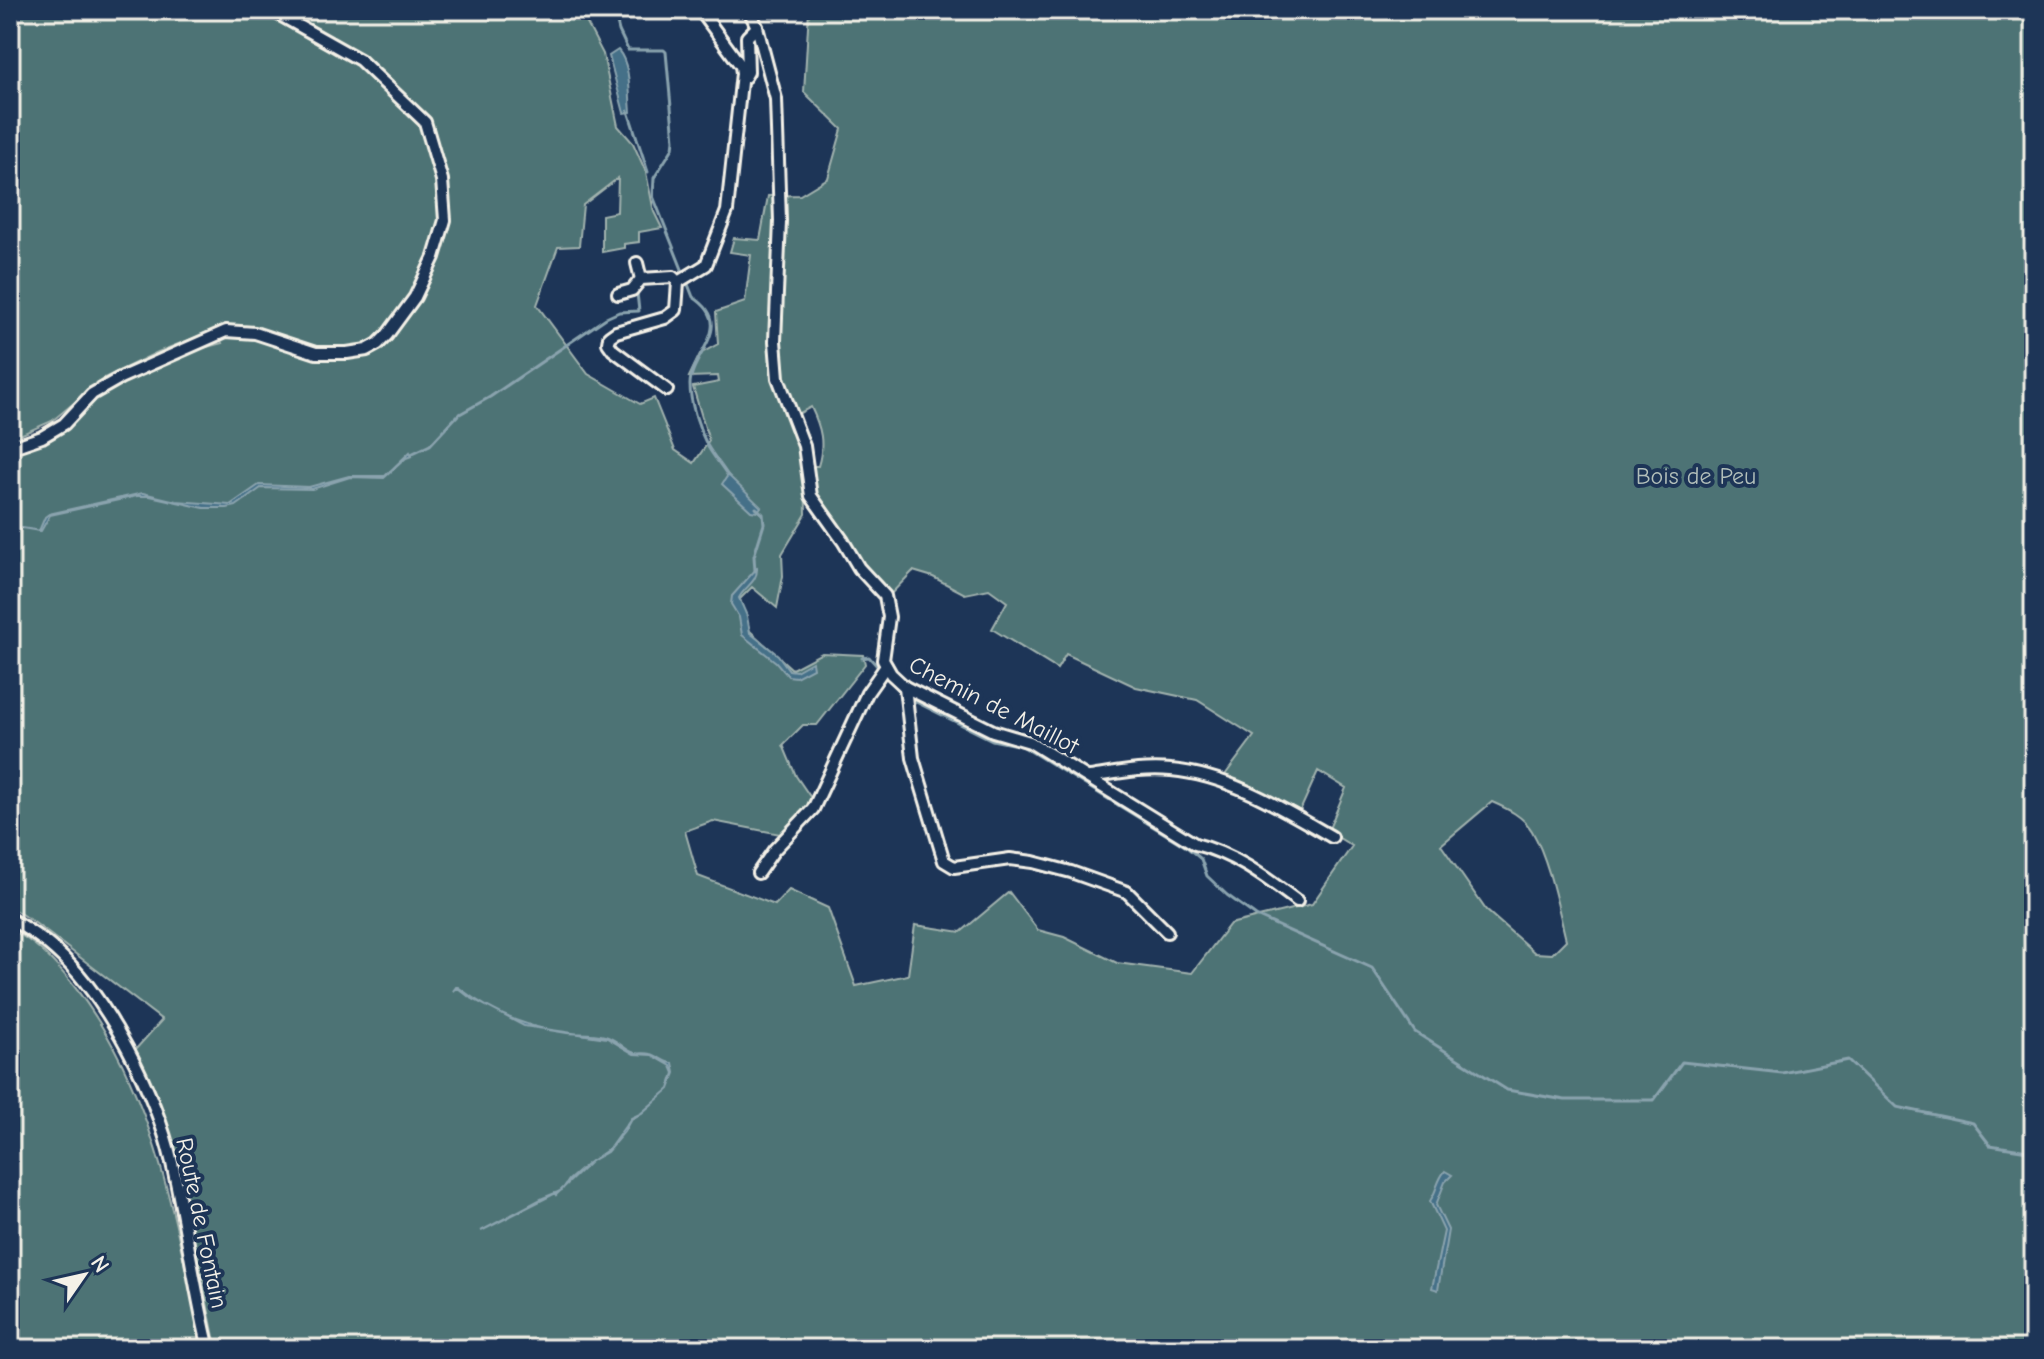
<svg xmlns="http://www.w3.org/2000/svg" width="2044" height="1359" font-family="'Comic Neue',sans-serif">
<style>
.green{fill:#4e7375;stroke:#a1b2ae;stroke-width:2;fill-rule:evenodd}
.water{fill:#446f88;stroke:#8aa3ae;stroke-width:2}
.lines{fill:none;stroke-linecap:round;stroke-linejoin:round}
.stream{stroke:#8aa3ae;stroke-width:3}
.minor-casing{stroke:#f4f1e8;stroke-width:16}
.minor{stroke:#1d3557;stroke-width:10}
.labels{text-anchor:middle;dominant-baseline:central;stroke-width:8;stroke-linejoin:round;paint-order:stroke}
.park-label{font-size:24px;fill:#b2bfba;stroke:#1d3557}
.street-label{font-size:24px;fill:#f4f1e8;stroke:#1d3557}
</style>
<rect width="100%" height="100%" fill="#1d3557"/>
<filter id="ink" filterUnits="userSpaceOnUse"><feTurbulence type="fractalNoise" baseFrequency=".0125" numOctaves="2"/><feDisplacementMap in="SourceGraphic" scale="16" xChannelSelector="R" yChannelSelector="G"/><feConvolveMatrix kernelMatrix="1 2 1 2 8 2 1 2 1" color-interpolation-filters="sRGB"/></filter>
<g filter="url(#ink)">
<g class="green">
<polygon points="10,10 260,10 357,65 420,125 436,181 439,219 429,255 411,294 384,332 366,345 347,348 317,347 256,328 225,326 158,352 104,378 52,421 20,435 10,437"/>
<path d="M280,10H577L582,14L603,54L618,126L633,143L646,172L654,212L662,228L639,232V242L624,244V248L602,252V215L617,212L618,178L583,205L579,246L558,247L537,305L588,374L640,404L654,398L675,450L694,463L709,441L693,387L719,382L718,376L689,377L700,354L718,344L716,312L745,302L751,255L730,252L734,238L760,240L768,196L800,195L828,178L842,129L804,92L809,10H2034V1349H219L214,1337L178,1161L162,1113L135,1050L162,1020L35,923L10,907V454L56,436L98,397L128,381L199,349L222,343L220,338L226,335L254,338L315,357L348,358L369,354L391,338L419,299L449,220L429,120L363,57ZM811,407C821,428 825,443 818,466H812L817,499L888,597L913,571L933,577L965,594L989,589L1007,602L992,629L1057,669L1066,654L1136,687L1197,700L1254,736L1225,775L1300,811L1318,771L1346,788L1328,831L1352,846L1312,904L1230,924L1192,973L1117,963L1064,937L1038,930L1009,892L961,932L915,925L908,975L856,986L828,908L789,890L775,905L698,876L685,831L713,821L785,835L813,801L796,776L783,745L803,725H817L865,664L863,655L822,653L792,669L750,631L740,599L752,587L777,608L783,576L782,554L806,514L805,466L790,418ZM1492,802C1508,809 1523,816 1532,831C1549,860 1558,908 1566,940L1552,954L1535,953L1486,910L1441,845Z"/>
<path d="M10,930C34,939 54,962 70,981C155,1086 174,1220 203,1349H10Z"/>
</g>
<g class="water">
<path d="M618,50C631,65 629,93 631,112L624,113L609,56Z"/>
<polygon points="410,452 412,456 406,458 384,478 350,477 312,489 261,488 236,506 227,508 204,508 150,496 137,496 50,515 41,531 10,526 39,531 45,517 49,514 143,493 176,501 230,505 259,485 309,487 349,476 385,476"/>
<polygon points="728,475 761,507 757,512 751,511 722,484"/>
<path d="M757,568C758,582 744,587 739,598L747,616L750,633L778,655L789,670L796,671L812,662L813,668L796,677L788,676L776,662L742,635L739,617L731,604L732,596Z"/>
<path d="M456,987H458C490,1012 527,1028 567,1033C580,1034 592,1033 605,1036C616,1039 622,1047 632,1052C638,1055 644,1052 651,1054C659,1056 664,1063 673,1063L675,1073L669,1089L639,1115L631,1119L624,1132L607,1152L591,1161L556,1195L555,1193L543,1198L481,1231L562,1190L569,1180L587,1164L609,1149L631,1118L642,1113L669,1089L674,1073L671,1066L652,1055L634,1054L607,1038L524,1026L469,997L458,988L453,991Z"/>
<path d="M1445,1171L1452,1175L1445,1182L1436,1205L1448,1230L1438,1290L1432,1288L1444,1231L1430,1201C1437,1191 1437,1180 1445,1171Z"/>
</g>
<g class="lines">
<g class="stream">
<path d="M614,10L619,31L628,50H664L666,52L674,140L673,148L654,178L653,196L693,297C738,326 690,354 690,385C690,403 699,429 707,445C713,456 722,466 728,476"/>
<polyline points="628,111 648,172"/>
<polyline points="411,454 430,445 458,415 490,397 606,318 619,312 639,311 637,293"/>
<polyline points="755,571 754,556 764,524 763,514 756,508"/>
<polyline points="862,658 869,657 902,694"/>
<polyline points="908,698 992,740 1022,746 1188,848 1201,859 1207,876 1227,895 1256,916 1372,968 1415,1032 1507,1090 1565,1100 1654,1100 1682,1062 1782,1073 1848,1060 1897,1107 1973,1123 1990,1145 2034,1152"/>
</g>
<g class="minor-casing">
<g id="minor">
<path d="M749,10L757,27L776,99L780,221L775,341L778,378L804,446L811,496L843,541L859,568L885,596L889,617L883,660L891,674L905,687L993,731L1030,742L1195,844C1235,854 1265,877 1297,901"/>
<polyline points="745,77 748,72 747,37 757,27"/>
<polyline points="637,263 641,279"/>
<polyline points="618,294 632,290 641,279 673,277 678,282"/>
<polyline points="667,390 613,350 608,343 609,337 616,332 665,318 676,310 678,282 706,265 727,211 742,73 741,66 700,10"/>
<polyline points="10,448 42,437 64,424 92,394 120,378 226,331 255,333 316,353 347,353 367,350 378,344 387,335 415,297 434,257 445,220 442,180 425,122 360,60 271,10"/>
<polyline points="905,687 913,758 944,861 954,867 1010,859 1033,862 1071,872 1127,892 1167,932"/>
<path d="M1090,777C1117,773 1144,767 1171,770C1229,775 1283,809 1332,837"/>
<polyline points="758,873 774,850 813,809 867,693 886,666"/>
<path d="M10,919C26,928 42,938 55,950C108,997 156,1094 172,1163C186,1224 194,1288 209,1349"/>
</g>
</g>
<use href="#minor" class="minor"/>
</g>
</g>
<g class="labels">
<g class="park-label">
<text x="1696" y="476">Bois de Peu</text>
</g>
<g class="street-label">
<text transform="translate(994 705) rotate(27)">Chemin de Maillot</text>
<text transform="translate(202 1223) rotate(78)">Route de Fontain</text>
</g>
</g>
<rect width="2044" height="1359" fill="none" stroke="#1d3557" stroke-width="40"/>
<rect x="20" y="20" width="2004" height="1319" fill="none" stroke="#f4f1e8" stroke-width="3" filter="url(#ink)"/>
<g transform="translate(84 1275) rotate(56)" stroke="#1d3557" stroke-width="6" paint-order="stroke">
<path d="M0-6L14 30L0 20L-14 30Z" fill="#f4f1e8"/>
<text y="-12" font-size="22" font-weight="bold" text-anchor="middle" fill="#f4f1e8">N</text>
</g>
</svg>
